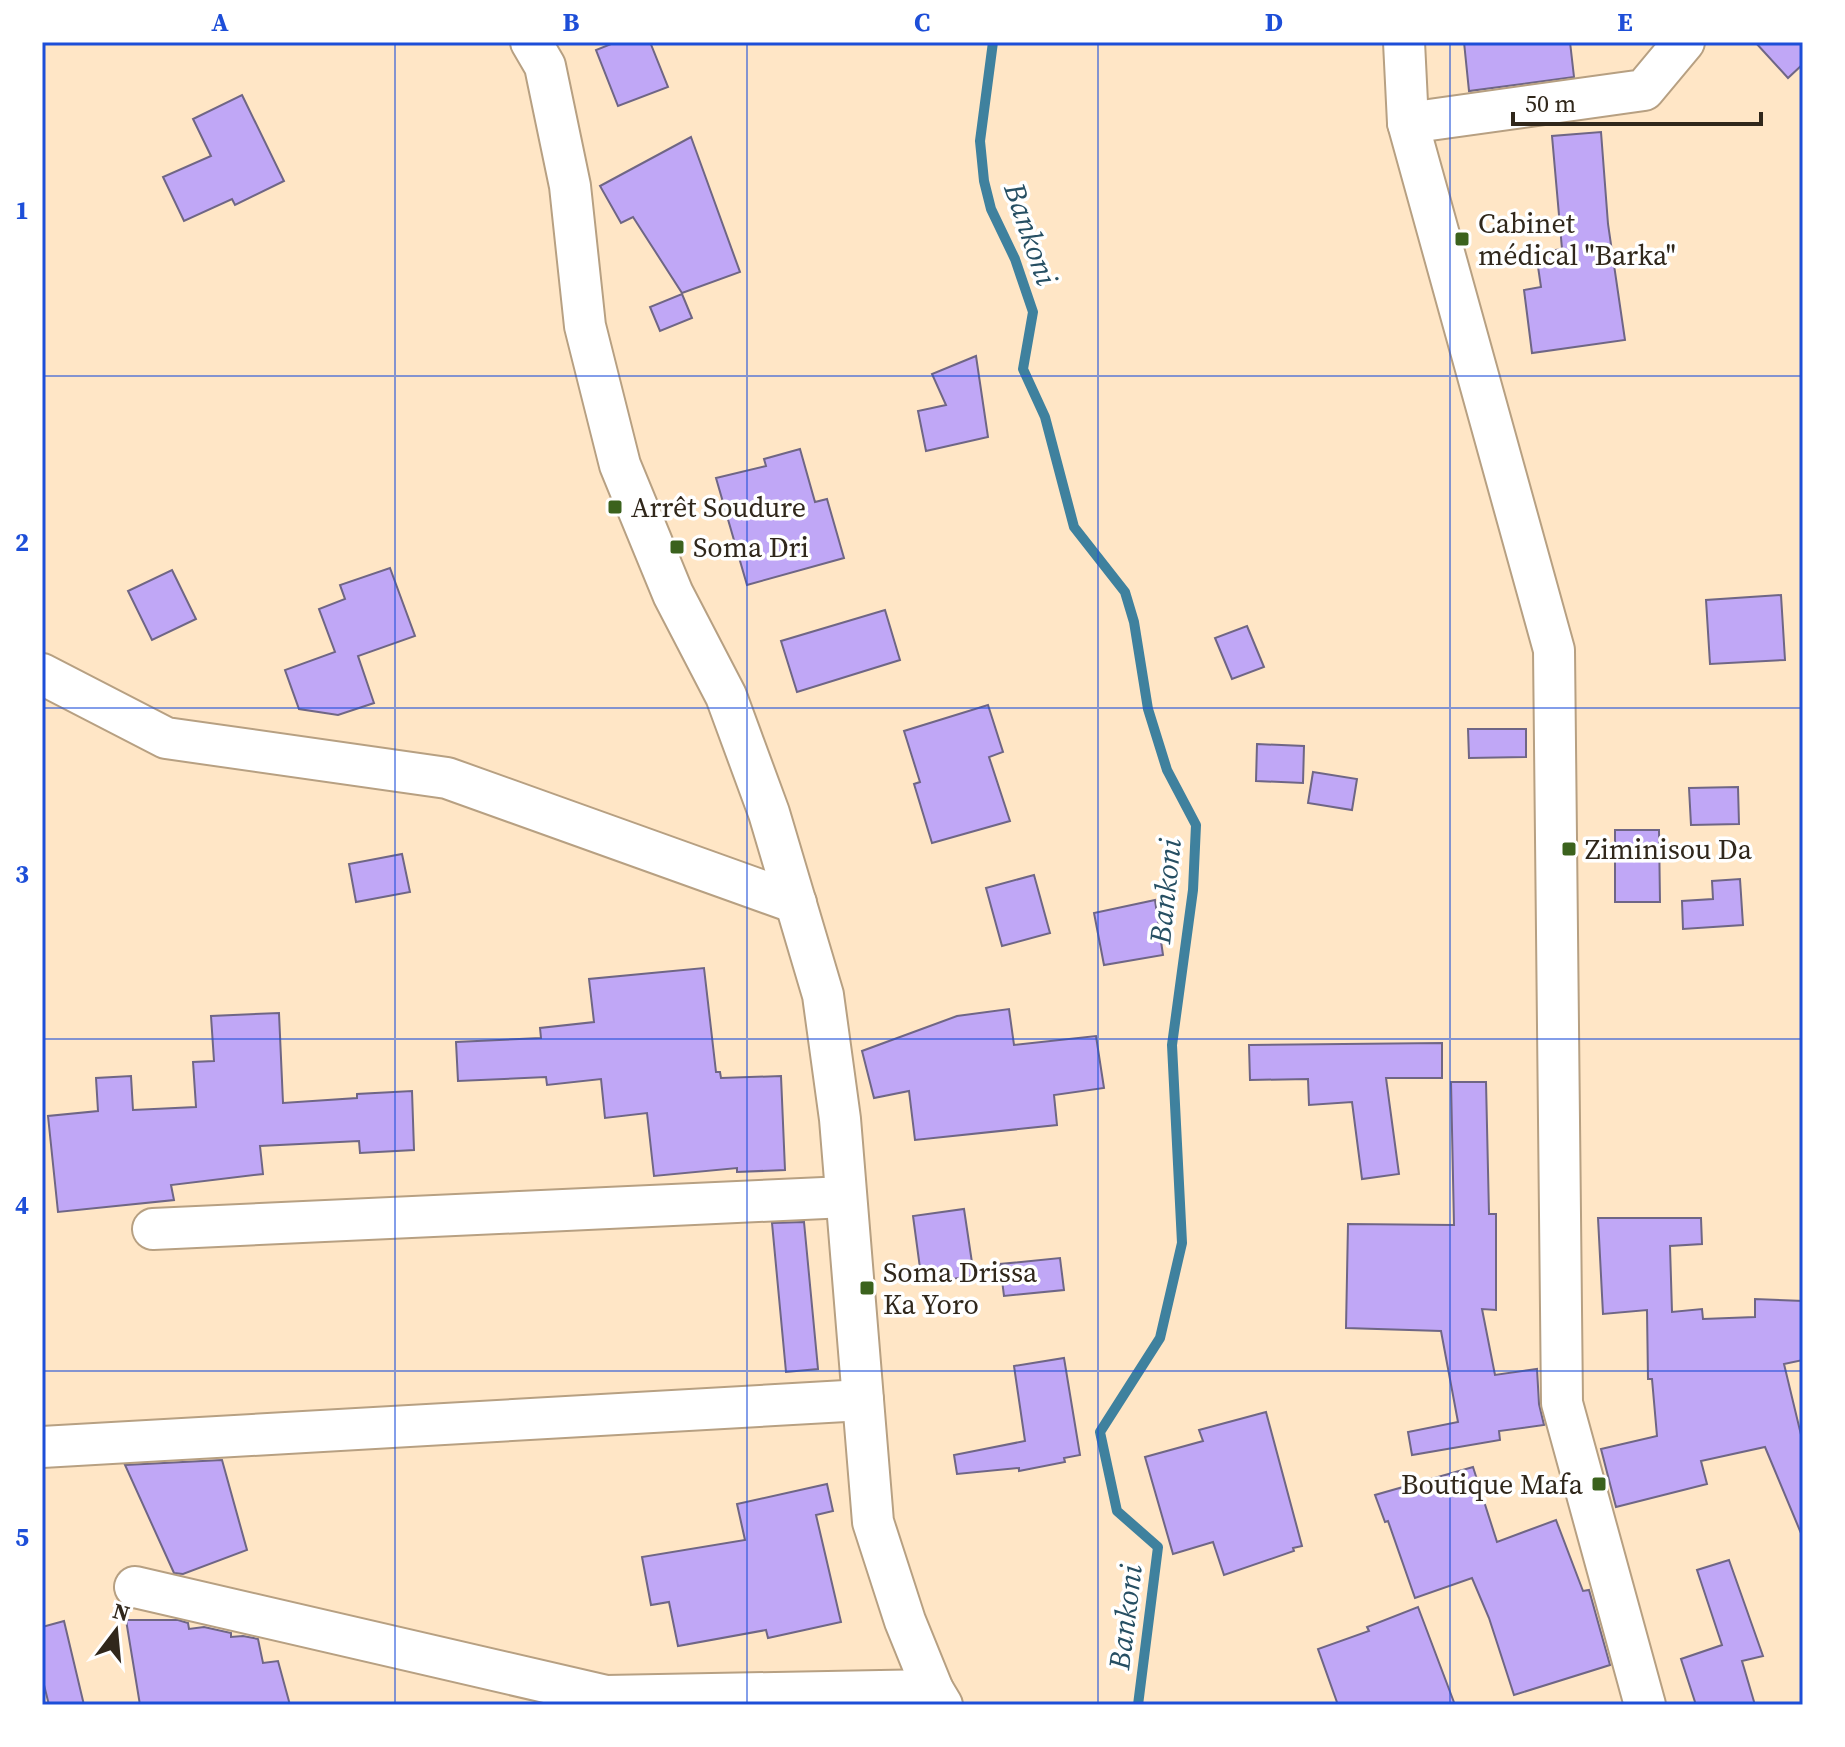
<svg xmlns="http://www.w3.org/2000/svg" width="1845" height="1747" font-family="'Source Serif 4',serif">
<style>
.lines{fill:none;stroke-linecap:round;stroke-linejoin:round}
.stream{stroke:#3f819e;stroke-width:10}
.building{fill:#c0a7f6;stroke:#6f6685;stroke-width:2}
.minor-casing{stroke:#b7a082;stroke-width:44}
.minor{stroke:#fff;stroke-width:40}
.grid{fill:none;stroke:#1d4ed8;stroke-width:2;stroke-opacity:0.55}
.poi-dot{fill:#3b621d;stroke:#fff;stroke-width:3}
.labels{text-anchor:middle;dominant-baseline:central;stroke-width:7;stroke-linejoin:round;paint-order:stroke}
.poi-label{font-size:28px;fill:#30271b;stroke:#fff;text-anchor:start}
.water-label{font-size:30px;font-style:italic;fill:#264f63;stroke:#fff}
.neatline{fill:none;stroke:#1d4ed8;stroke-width:3}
.grid-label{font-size:26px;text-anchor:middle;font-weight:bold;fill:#1d4ed8}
</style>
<rect width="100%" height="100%" fill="#ffe6c6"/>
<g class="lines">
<polyline class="stream" points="993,42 980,141 984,181 991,209 1015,259 1033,312 1023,369 1045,417 1074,527 1125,592 1134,622 1148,709 1167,770 1196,825 1193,890 1172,1045 1182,1243 1160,1338 1100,1432 1117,1511 1158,1547 1138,1705"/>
</g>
<g class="building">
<polygon points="616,42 650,42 668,87 618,106 596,50"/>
<polygon points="1464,42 1570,42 1574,77 1469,91"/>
<polygon points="1755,42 1803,42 1803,64 1788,78"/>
<polygon points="242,95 284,181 235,205 232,199 184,221 163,177 211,156 193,119"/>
<polygon points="1601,132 1608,224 1625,340 1532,353 1524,290 1541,287 1536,253 1562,249 1552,136"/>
<polygon points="691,137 740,272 682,293 633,217 621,223 600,186"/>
<polygon points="682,294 692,318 660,331 650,307"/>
<polygon points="976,356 988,437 926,451 918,411 946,405 932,374"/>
<polygon points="800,449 815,502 827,499 844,558 747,585 716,478 766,466 764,459"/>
<polygon points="390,568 415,636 358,656 374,703 338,715 299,709 285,670 335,652 319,609 345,599 340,585"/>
<polygon points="172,570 196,619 152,640 128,591"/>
<polygon points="1781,595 1785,660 1710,664 1706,600"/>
<polygon points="885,610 900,660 797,692 781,641"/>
<polygon points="1247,626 1264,667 1232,679 1215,638"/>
<polygon points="988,705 1003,752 989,757 1010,821 932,843 914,784 920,782 904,731"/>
<polygon points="1468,729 1526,729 1526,757 1469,758"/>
<polygon points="1257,744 1304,746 1303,783 1256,781"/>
<polygon points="1313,772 1357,779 1352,810 1308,803"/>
<polygon points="1738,787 1739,824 1691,825 1689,788"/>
<polygon points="1615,830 1659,830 1660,902 1615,902"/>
<polygon points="402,854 410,892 356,902 349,864"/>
<polygon points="1034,875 1050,933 1002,946 986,888"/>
<polygon points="1740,879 1743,925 1683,929 1682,901 1713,899 1712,881"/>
<polygon points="1155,900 1163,955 1104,965 1094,913"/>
<polygon points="704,968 716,1072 720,1072 721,1078 781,1076 785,1170 737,1172 737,1168 654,1176 647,1113 605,1118 601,1079 547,1085 546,1077 458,1081 456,1042 541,1038 540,1028 594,1022 589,979"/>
<polygon points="1009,1009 1014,1045 1096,1036 1104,1088 1054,1095 1057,1125 915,1140 909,1091 874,1098 862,1051 957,1016"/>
<polygon points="279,1013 283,1103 357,1098 357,1094 412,1091 414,1150 360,1153 359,1141 260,1146 263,1174 171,1185 174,1200 58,1212 48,1116 98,1111 96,1078 131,1076 133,1110 196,1107 193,1062 214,1061 211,1016"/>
<polygon points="1442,1043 1442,1078 1386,1078 1399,1174 1362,1179 1352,1102 1309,1105 1308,1079 1250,1080 1249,1045"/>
<polygon points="1451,1082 1486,1082 1489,1214 1496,1214 1496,1310 1482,1309 1495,1375 1537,1369 1539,1404 1544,1425 1499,1431 1500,1440 1412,1455 1408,1432 1458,1422 1441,1331 1346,1328 1348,1224 1454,1225"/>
<polygon points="964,1209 974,1276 922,1283 913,1216"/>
<polygon points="1598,1218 1701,1218 1702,1244 1670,1246 1672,1312 1702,1309 1703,1319 1755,1317 1755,1299 1803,1301 1803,1360 1784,1364 1803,1443 1803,1538 1765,1447 1701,1461 1707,1484 1616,1507 1601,1449 1657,1436 1652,1379 1648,1379 1647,1310 1603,1314"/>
<polygon points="804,1222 818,1369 786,1372 772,1223"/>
<polygon points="1060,1258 1064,1290 1004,1296 1000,1264"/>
<polygon points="1064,1358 1080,1455 1064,1458 1065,1462 1019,1471 1019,1468 957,1474 954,1455 1025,1441 1014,1366"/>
<polygon points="1266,1412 1302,1546 1293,1548 1294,1551 1224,1575 1213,1542 1173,1554 1145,1457 1203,1441 1199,1430"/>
<polygon points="222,1460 247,1550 183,1574 174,1573 125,1465"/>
<polygon points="1473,1467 1497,1542 1556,1520 1583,1591 1589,1590 1610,1665 1514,1695 1489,1618 1472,1578 1415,1598 1388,1521 1385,1522 1375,1495"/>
<polygon points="827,1484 833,1511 816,1515 841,1622 768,1638 766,1630 678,1646 669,1602 651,1605 642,1557 745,1540 737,1504"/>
<polygon points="1729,1560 1763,1656 1742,1661 1755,1705 1696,1705 1681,1659 1722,1645 1697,1570"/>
<polygon points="1418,1607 1455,1705 1338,1705 1318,1649 1369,1631 1367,1627"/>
<polygon points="126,1620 178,1620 188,1623 189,1629 204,1627 231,1633 231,1637 243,1636 258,1639 263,1663 278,1661 290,1705 140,1705"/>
<polygon points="64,1621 84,1705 49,1705 42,1677 42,1627"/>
</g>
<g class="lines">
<g class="minor-casing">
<g id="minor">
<polyline points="531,42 545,66 570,186 585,326 620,465 673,594 726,696 769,813 823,995 840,1119 873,1522 905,1621 933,1690 942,1705"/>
<polyline points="1404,42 1408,123 1554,650 1562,1403 1645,1705"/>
<polyline points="1408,123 1644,90 1684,42"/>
<polyline points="42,674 166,738 447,778 796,903"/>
<polyline points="153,1229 846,1197"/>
<polyline points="42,1447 863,1400"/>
<polyline points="135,1587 606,1696 933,1690"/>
</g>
</g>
<use href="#minor" class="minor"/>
</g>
<path class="grid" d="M395,42V1705M747,42V1705M1098,42V1705M1450,42V1705M42,376H1803M42,708H1803M42,1039H1803M42,1371H1803"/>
<g class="poi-dot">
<rect x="1454" y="231" width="16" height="16" rx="4"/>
<rect x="607" y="499" width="16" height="16" rx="4"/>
<rect x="669" y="539" width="16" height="16" rx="4"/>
<rect x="1561" y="841" width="16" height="16" rx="4"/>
<rect x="859" y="1280" width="16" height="16" rx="4"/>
<rect x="1591" y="1476" width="16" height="16" rx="4"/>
</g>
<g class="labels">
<g class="poi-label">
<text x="1478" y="223">Cabinet<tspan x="1478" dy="32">médical "Barka"</tspan></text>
<text x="631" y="507">Arrêt Soudure</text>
<text x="693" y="547">Soma Dri</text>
<text x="1585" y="849">Ziminisou Da</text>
<text x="883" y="1272">Soma Drissa<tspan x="883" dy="32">Ka Yoro</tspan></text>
<text x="1583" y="1484" text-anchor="end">Boutique Mafa</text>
</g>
<g class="water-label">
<text transform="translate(1031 234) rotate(71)">Bankoni</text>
<text transform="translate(1165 891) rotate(-84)">Bankoni</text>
<text transform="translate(1125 1617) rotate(-83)">Bankoni</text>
</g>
</g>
<rect width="1845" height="1747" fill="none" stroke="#ffffff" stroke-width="88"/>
<g transform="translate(116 1631) rotate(16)" stroke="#ffffff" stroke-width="6" paint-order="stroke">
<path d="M0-6L14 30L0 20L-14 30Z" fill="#30271b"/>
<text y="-12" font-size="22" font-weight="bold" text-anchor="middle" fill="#30271b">N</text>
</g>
<path d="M1513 112v12h248v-12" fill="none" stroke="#30271b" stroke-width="4"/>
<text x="1525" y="112" font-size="24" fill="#30271b" stroke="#ffffff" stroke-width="6" paint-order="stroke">50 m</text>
<rect x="44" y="44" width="1757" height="1659" class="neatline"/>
<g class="grid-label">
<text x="220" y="31">A</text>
<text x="571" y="31">B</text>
<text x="922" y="31">C</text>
<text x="1274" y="31">D</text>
<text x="1625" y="31">E</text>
<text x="22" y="219">1</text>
<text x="22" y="551">2</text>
<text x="22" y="883">3</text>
<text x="22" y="1214">4</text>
<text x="22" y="1546">5</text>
</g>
</svg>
